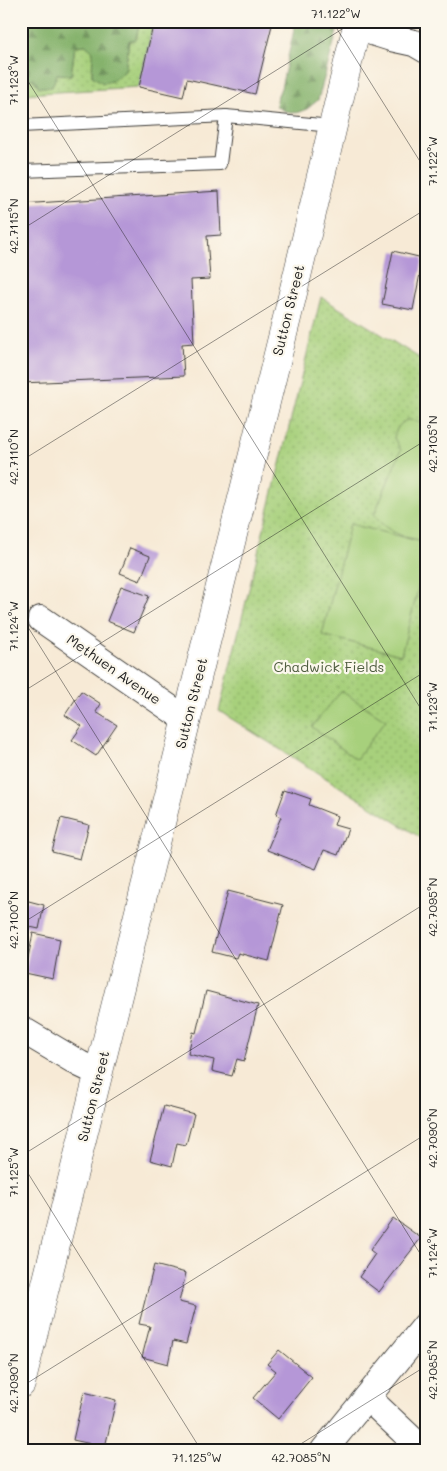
<svg xmlns="http://www.w3.org/2000/svg" width="447" height="1471" font-family="Mali,sans-serif">
<style>
.grass{fill:url(#grass-dots);stroke:#62764c}
.forest{fill:url(#forest-firs);stroke:#506744}
.pitch{fill:#a7d07c;stroke:#62764c}
.building{fill:#b597d7}
.lines{fill:none;stroke-linecap:round;stroke-linejoin:round}
.service-casing{stroke:#3d3b38;stroke-width:14}
.minor-casing{stroke:#3d3b38;stroke-width:28}
.trunk-casing{stroke:#3d3b38;stroke-width:29}
.service{stroke:#fff;stroke-width:12}
.minor{stroke:#fff;stroke-width:26}
.trunk{stroke:#fff;stroke-width:28}
.ticks{fill:none;stroke:#1c1c1c;stroke-width:1;stroke-opacity:0.45}
.labels{text-anchor:middle;dominant-baseline:central;stroke-width:4.5;stroke-linejoin:round;paint-order:stroke}
.street-label{font-size:14px;fill:#1c1c1c;stroke:#fbf7ec}
.park-label{font-size:14px;fill:#4d5b3e;stroke:#fbf7ec}
.neatline{fill:none;stroke:#1c1c1c;stroke-width:2}
.ticks-label{font-size:12px;text-anchor:middle;fill:#1c1c1c}
</style>
<defs>
<pattern id="grass-dots" width="8" height="8" patternUnits="userSpaceOnUse" patternTransform="scale(1.25)"><rect width="8" height="8" fill="#a7d07c"/><path d="M2 2h.1M6 6h.1" fill="none" stroke="#8fb26b" stroke-width="1.8" stroke-linecap="round"/></pattern>
<pattern id="forest-firs" width="22" height="20" patternUnits="userSpaceOnUse" patternTransform="scale(1.25)"><rect width="22" height="20" fill="#85b26c"/><path d="M5 1l3.5 6h-7zM16 11l3.5 6h-7z" fill="#6c9058"/></pattern>
</defs>
<rect width="100%" height="100%" fill="#fbf7ec"/>
<filter id="ink" filterUnits="userSpaceOnUse"><feTurbulence type="fractalNoise" baseFrequency=".02" numOctaves="2"/><feDisplacementMap in="SourceGraphic" scale="10" xChannelSelector="R" yChannelSelector="G"/><feConvolveMatrix kernelMatrix="1 2 1 2 8 2 1 2 1" color-interpolation-filters="sRGB"/></filter>
<filter id="wash" filterUnits="userSpaceOnUse"><feTurbulence type="fractalNoise" baseFrequency=".0096" numOctaves="4" result="noise"/><feDisplacementMap in="SourceGraphic" scale="20" xChannelSelector="R" yChannelSelector="G"/><feGaussianBlur stdDeviation="1.12" result="paint"/><feColorMatrix in="noise" values="0 0 0 0 0 0 0 0 0 0 0 0 0 0 0 0 0 1.4 0 .05"/><feComposite in="paint" operator="in"/></filter>
<g filter="url(#wash)">
<rect width="100%" height="100%" fill="#f7ead6"/>
<g class="grass">
<polygon points="140,21 154,21 139,87 25,94 23,125 21,126 22,68 57,74 71,75 75,46 86,45 93,52 92,76 125,71 129,41 136,39"/>
<polygon points="321,297 426,362 426,841 219,711"/>
</g>
<g class="forest">
<polygon points="21,21 140,21 136,39 129,41 125,71 112,81 103,83 92,76 93,52 86,45 75,46 71,75 57,74 52,87 39,87 33,79 28,80 29,69 22,68 21,70"/>
<polygon points="296,21 340,21 318,100 307,109 296,113 285,111 277,107 276,100 281,88"/>
</g>
<g class="pitch">
<path d="M407,420C416,420 421,421 426,429V540C406,540 385,531 374,515L401,450L394,438C396,429 399,424 407,420Z"/>
<polygon points="350,524 426,543 426,558 401,655 322,635"/>
<polygon points="341,691 386,720 356,759 312,727"/>
</g>
<g id="blocks">
<g class="building">
<polygon points="154,21 273,21 255,94 187,79 183,97 139,87"/>
<polygon points="219,191 221,235 207,236 210,279 191,280 194,343 182,344 184,376 21,383 21,310 26,309 21,236 21,204"/>
<polygon points="393,251 423,258 413,310 382,304"/>
<polygon points="130,548 150,556 140,581 120,573"/>
<polygon points="121,586 149,596 134,632 107,621"/>
<polygon points="81,691 101,704 96,712 117,725 96,756 72,740 82,726 65,715"/>
<polygon points="285,790 311,799 309,805 337,816 334,825 348,829 338,855 324,850 316,869 267,850 281,817 276,815"/>
<polygon points="61,818 89,825 80,859 52,852"/>
<polygon points="228,891 283,905 269,961 238,953 236,958 212,952"/>
<polygon points="21,899 44,905 39,929 21,925"/>
<polygon points="33,933 60,939 53,979 25,973"/>
<polygon points="206,991 258,1005 244,1061 237,1059 232,1076 212,1071 214,1060 188,1054 193,1032 196,1033"/>
<polygon points="164,1106 194,1114 186,1145 177,1143 172,1166 150,1160"/>
<polygon points="393,1218 421,1238 379,1292 359,1277 375,1254 370,1250"/>
<polygon points="154,1265 186,1273 179,1302 196,1306 186,1344 173,1341 168,1364 142,1357 150,1326 139,1324"/>
<polygon points="279,1350 312,1377 278,1419 253,1398 276,1371 267,1364"/>
<polygon points="84,1392 116,1400 105,1447 73,1440"/>
</g>
</g>
</g>
<g filter="url(#ink)">
<use href="#blocks" fill-opacity="0" stroke="#3d3b38" stroke-width="1"/>
<g class="lines">
<g class="service-casing">
<g id="service">
<polyline points="21,126 226,116 332,126"/>
<polyline points="21,171 220,164 226,116"/>
</g>
</g>
<g class="minor-casing">
<g id="minor">
<polyline points="356,27 391,38 414,43 426,50"/>
<polyline points="41,619 187,720"/>
<polyline points="21,1029 80,1064 99,1073"/>
<polyline points="368,1398 423,1450"/>
<polyline points="324,1450 426,1325"/>
</g>
</g>
<g class="trunk-casing">
<polyline id="trunk" points="21,1384 287,318 358,21"/>
</g>
<use href="#service" class="service"/>
<use href="#minor" class="minor"/>
<use href="#trunk" class="trunk"/>
</g>
</g>
<path class="ticks" d="M332,21L426,171M21,70L426,717M21,230L355,21M21,461L426,209M21,616L426,1263M21,693L426,440M21,924L426,671M21,1156L426,903M21,1162L201,1450M21,1387L426,1134M291,1450L426,1366"/>
<g class="labels">
<g class="street-label">
<text transform="translate(288 310) rotate(-76)">Sutton Street</text>
<text transform="translate(114 669) rotate(35)">Methuen Avenue</text>
<text transform="translate(191 703) rotate(-76)">Sutton Street</text>
<text transform="translate(93 1096) rotate(-76)">Sutton Street</text>
</g>
<g class="park-label">
<text x="329" y="666">Chadwick Fields</text>
</g>
</g>
<rect width="447" height="1471" fill="none" stroke="#fbf7ec" stroke-width="55"/>
<rect x="28" y="28" width="392" height="1416" class="neatline"/>
<g class="ticks-label">
<text x="336" y="18">71.122°W</text>
<text transform="translate(14 80) rotate(-90)" y="4">71.123°W</text>
<text transform="translate(433 161) rotate(-90)" y="4">71.122°W</text>
<text transform="translate(14 226) rotate(-90)" y="4">42.7115°N</text>
<text transform="translate(433 444) rotate(-90)" y="4">42.7105°N</text>
<text transform="translate(14 457) rotate(-90)" y="4">42.7110°N</text>
<text transform="translate(14 626) rotate(-90)" y="4">71.124°W</text>
<text transform="translate(433 707) rotate(-90)" y="4">71.123°W</text>
<text transform="translate(433 907) rotate(-90)" y="4">42.7095°N</text>
<text transform="translate(14 920) rotate(-90)" y="4">42.7100°N</text>
<text transform="translate(433 1138) rotate(-90)" y="4">42.7090°N</text>
<text transform="translate(14 1172) rotate(-90)" y="4">71.125°W</text>
<text transform="translate(433 1253) rotate(-90)" y="4">71.124°W</text>
<text transform="translate(433 1370) rotate(-90)" y="4">42.7085°N</text>
<text transform="translate(14 1383) rotate(-90)" y="4">42.7090°N</text>
<text x="197" y="1462">71.125°W</text>
<text x="301" y="1462">42.7085°N</text>
</g>
</svg>
